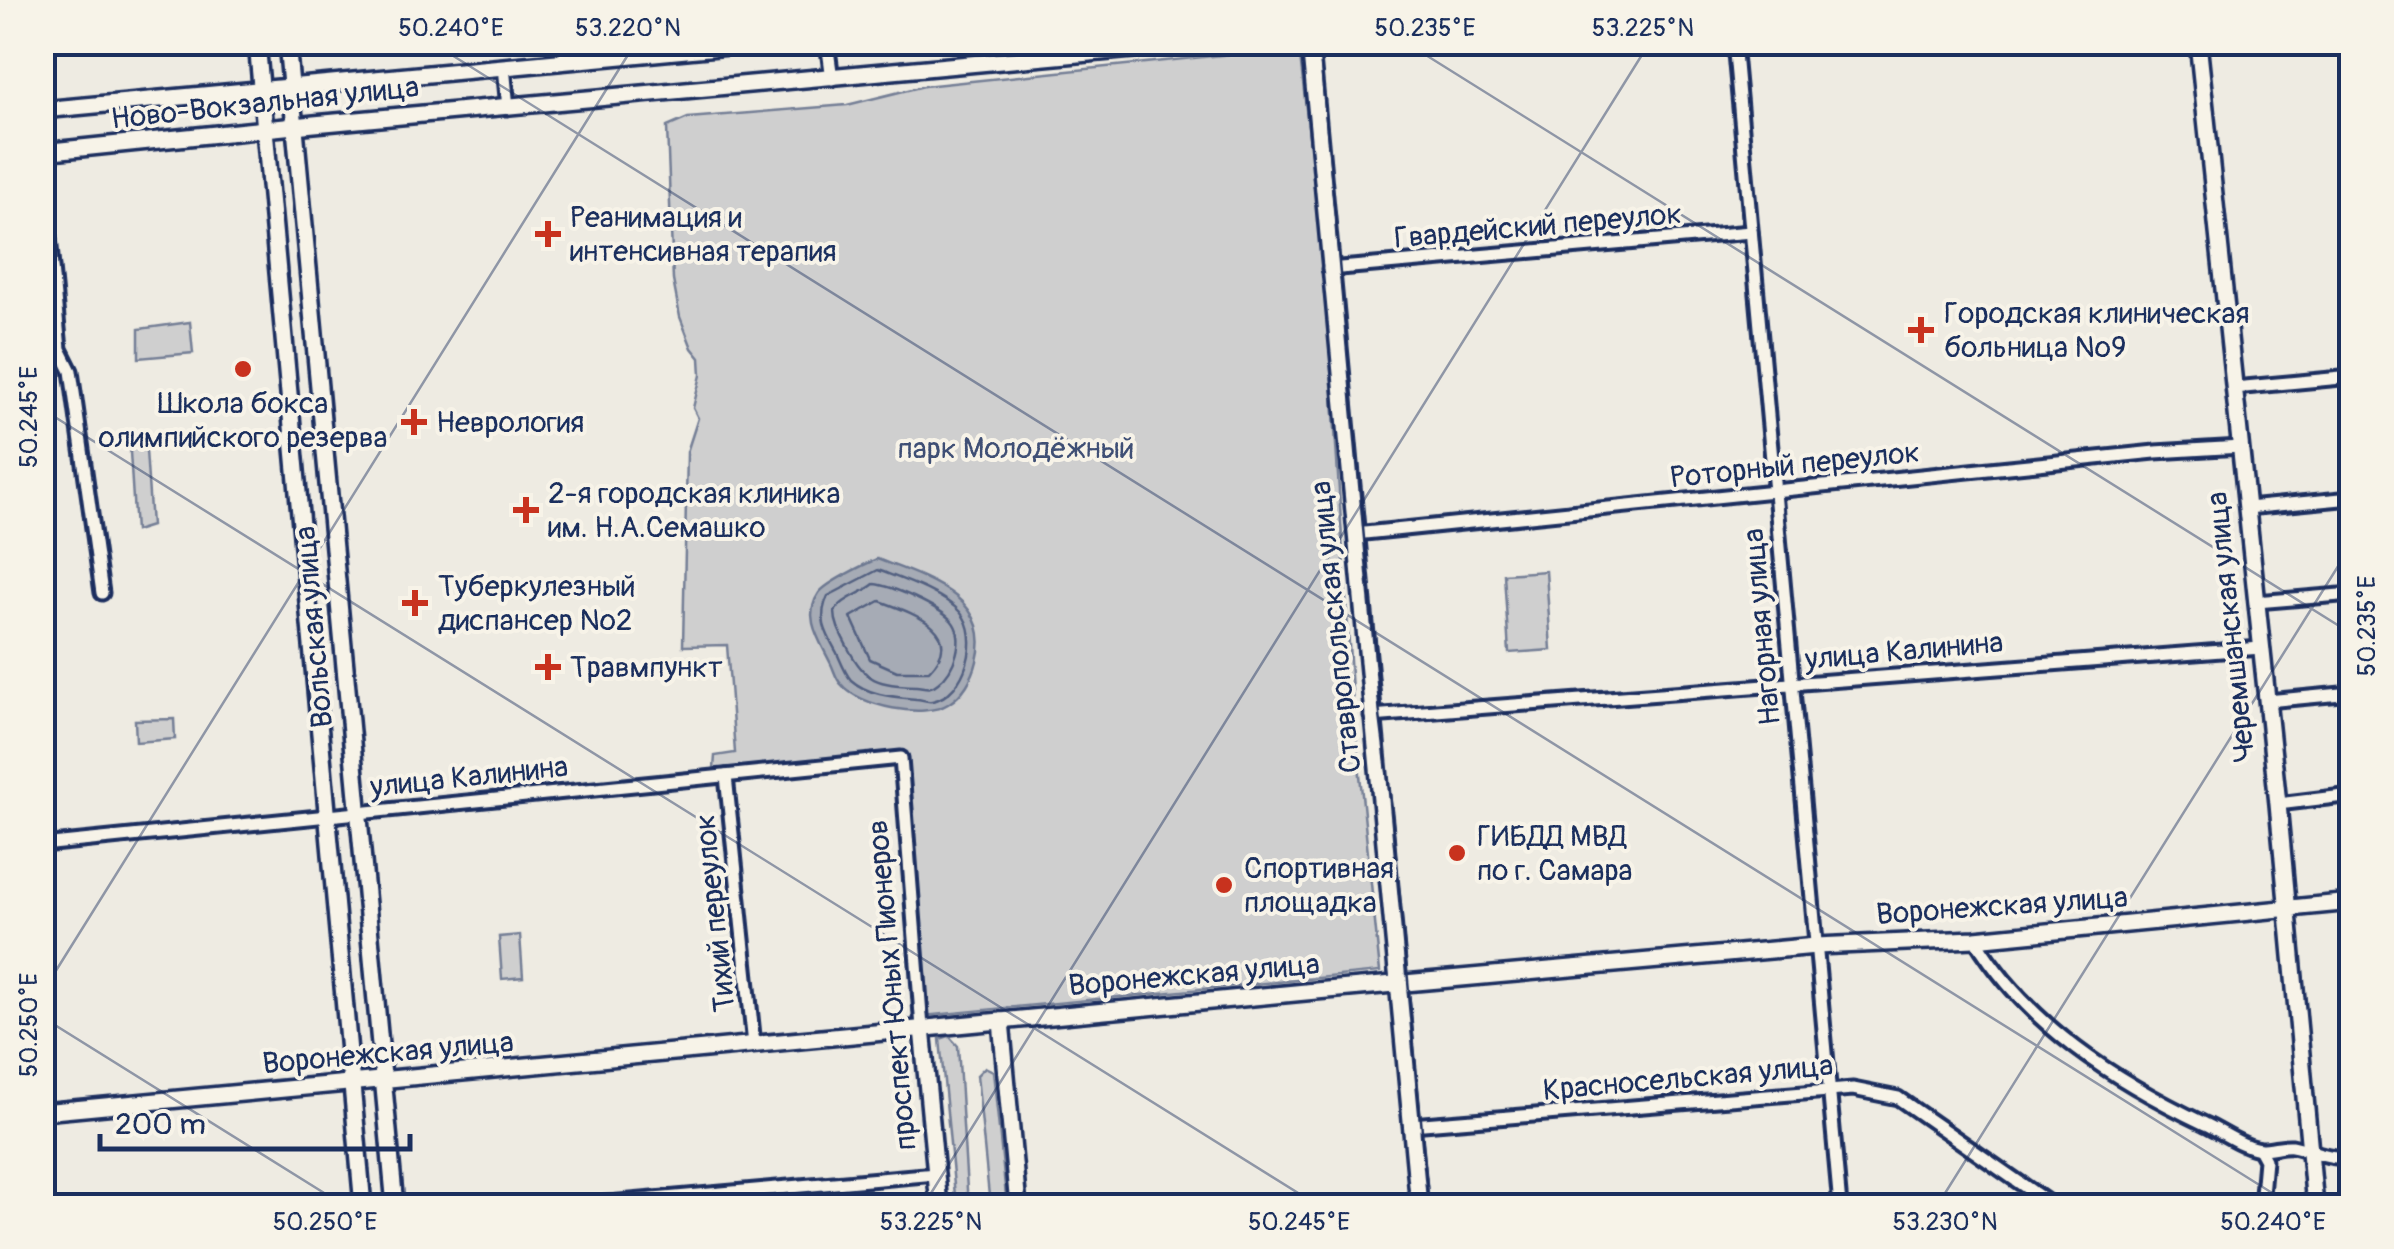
<svg xmlns="http://www.w3.org/2000/svg" width="2394" height="1249" font-family="Pangolin,sans-serif">
  <rect width="100%" height="100%" fill="#eeebe2"/>
  <filter id="ink" filterUnits="userSpaceOnUse"><feTurbulence type="fractalNoise" baseFrequency=".01" numOctaves="2"/><feDisplacementMap in="SourceGraphic" scale="20" xChannelSelector="R" yChannelSelector="G"/><feConvolveMatrix kernelMatrix="1 2 1 2 8 2 1 2 1" color-interpolation-filters="sRGB"/></filter>
  <g filter="url(#ink)">
    <g fill="#cfcfcf" stroke="#757f96" stroke-width="2.5">
      <polygon points="1299,47 1325,276 1353,706 1380,972 923,1016 907,752 714,769 715,756 735,753 727,645 683,646 687,452 698,418 693,408 701,375 700,358 692,348 680,317 673,280 667,127 688,118 847,105 924,86"/>
      <polygon points="190,322 193,353 139,358 139,329"/>
      <polygon points="145,435 151,526 135,531 129,436"/>
      <polygon points="1546,571 1551,650 1509,653 1504,574"/>
      <polygon points="174,719 175,739 136,742 135,720"/>
      <polygon points="520,935 523,977 502,979 499,937"/>
      <polygon points="949,1036 958,1046 968,1206 956,1206 940,1039"/>
      <polygon points="985,1067 993,1071 1007,1206 990,1206 977,1075"/>
    </g>
    <path fill="#a6abb5" stroke="#6e7992" stroke-width="2.5" d="M877 559C924 577 994 597 977 661 973 678 963 695 948 704 925 719 859 707 841 684 836 679 834 670 831 664 820 641 802 617 819 593 826 583 865 564 877 559Z"/>
    <g fill="none" stroke-linecap="round" stroke-linejoin="round">
      <g stroke="#536181" stroke-width="2.5">
        <path d="M878 570C901 579 943 593 960 612 982 636 966 695 932 701 926 702 922 699 916 699 895 697 869 696 851 680 845 673 841 662 837 653 826 633 817 618 828 596Z"/>
        <path d="M874 584C893 586 937 606 951 620 967 638 954 671 938 683 930 690 926 687 916 686 878 684 866 683 848 648 842 636 835 625 835 612 841 599 862 594 874 584Z"/>
        <path d="M880 601C912 613 968 631 929 671H897L870 659 851 617Z"/>
      </g>
      <g stroke="#1b2f5e" stroke-width="19">
        <g id="street">
          <polyline points="564,42 566,60"/>
          <polyline points="827,42 832,79"/>
          <polyline points="1734,42 1840,1206"/>
          <polyline points="504,66 508,108"/>
          <polyline points="42,165 60,349 71,371 102,593"/>
          <polyline points="1329,269 1751,232"/>
          <polyline points="2234,388 2352,377"/>
          <polyline points="2247,508 2352,498"/>
          <polyline points="1355,534 2155,452 2241,447"/>
          <polyline points="2256,602 2352,594"/>
          <polyline points="2267,701 2352,693"/>
          <polyline points="1371,716 2261,648"/>
          <polyline points="726,776 754,1045"/>
          <polyline points="2278,804 2352,795"/>
          <polyline points="42,845 901,758 922,1028"/>
          <polyline points="2349,903 2352,932"/>
          <path d="M1975 939C2028 1026 2115 1081 2205 1124 2221 1131 2244 1148 2261 1149 2272 1149 2282 1145 2292 1146 2314 1150 2329 1160 2352 1157"/>
          <polyline points="1411,1125 1853,1089 1898,1098 2053,1206"/>
          <polyline points="2259,1149 2265,1160 2261,1206"/>
          <polyline points="574,1206 936,1174"/>
        </g>
      </g>
      <g stroke="#1b2f5e" stroke-width="22">
        <g id="secondary">
          <polyline points="257,42 363,1206"/>
          <polyline points="287,42 395,1206"/>
          <polyline points="1310,42 1419,1206"/>
          <polyline points="1763,42 1777,42"/>
          <polyline points="2198,42 2278,804 2315,1206"/>
          <polyline points="42,110 772,42"/>
          <polyline points="42,152 314,124 1210,42"/>
          <polyline points="1001,1021 1018,1206"/>
          <polyline points="922,1028 939,1206"/>
          <polyline points="42,1112 1316,991 1816,946 1975,939 2352,902"/>
        </g>
      </g>
      <use href="#street" stroke="#f7f3e8" stroke-width="11"/>
      <use href="#secondary" stroke="#f7f3e8" stroke-width="15"/>
      <polyline stroke="#1b2f5e" stroke-width="2.5" points="1319,42 1380,715 1393,819 1429,1206"/>
    </g>
  </g>
  <path fill="none" stroke="#1b2f5e" stroke-width="2.5" stroke-opacity="0.45" d="M431 42 2293 1206M1405 42 2352 634M42 409 1319 1206M42 993 636 42M42 1017 345 1206M923 1206 1650 42M1937 1206 2352 544"/>
  <g fill="#c8321e" stroke="#f7f3e8" stroke-width="4">
    <path d="M543 219h10v10h10v10h-10v10h-10v-10h-10v-10h10z"/>
    <path d="M1916 315h10v10h10v10h-10v10h-10v-10h-10v-10h10z"/>
    <circle cx="243" cy="369" r="10"/>
    <path d="M409 407h10v10h10v10h-10v10h-10v-10h-10v-10h10z"/>
    <path d="M521 495h10v10h10v10h-10v10h-10v-10h-10v-10h10z"/>
    <path d="M410 588h10v10h10v10h-10v10h-10v-10h-10v-10h10z"/>
    <path d="M543 652h10v10h10v10h-10v10h-10v-10h-10v-10h10z"/>
    <circle cx="1457" cy="853" r="10"/>
    <circle cx="1224" cy="885" r="10"/>
  </g>
  <g text-anchor="middle" dominant-baseline="central" stroke-width="8" stroke-linejoin="round" paint-order="stroke">
    <g font-size="30" fill="#1b2f5e" stroke="#f7f3e8">
      <text transform="translate(265 103) rotate(-6)">Ново-Вокзальная улица</text>
      <text transform="translate(1538 226) rotate(-5)">Гвардейский переулок</text>
      <text transform="translate(1795 465) rotate(-6)">Роторный переулок</text>
      <text transform="translate(314 627) rotate(-95)">Вольская улица</text>
      <text transform="translate(1336 627) rotate(-96)">Ставропольская улица</text>
      <text transform="translate(1762 627) rotate(-95)">Нагорная улица</text>
      <text transform="translate(2231 627) rotate(-96)">Черемшанская улица</text>
      <text transform="translate(1904 651) rotate(-5)">улица Калинина</text>
      <text transform="translate(469 777) rotate(-6)">улица Калинина</text>
      <text transform="translate(2002 906) rotate(-4)">Воронежская улица</text>
      <text transform="translate(715 913) rotate(-96)">Тихий переулок</text>
      <text transform="translate(1194 975) rotate(-5)">Воронежская улица</text>
      <text transform="translate(892 985) rotate(-95)">проспект Юных Пионеров</text>
      <text transform="translate(388 1053) rotate(-5)">Воронежская улица</text>
      <text transform="translate(1688 1078) rotate(-5)">Красносельская улица</text>
    </g>
    <g font-size="30" fill="#1b2f5e" stroke="#f7f3e8" text-anchor="start">
      <text x="570" y="217">Реанимация и<tspan x="570" dy="34">интенсивная терапия</tspan></text>
      <text x="1944" y="313">Городская клиническая<tspan x="1944" dy="34">больница №9</tspan></text>
      <text x="243" y="403" text-anchor="middle">Школа бокса<tspan x="243" dy="34">олимпийского резерва</tspan></text>
      <text x="436" y="422">Неврология</text>
      <text x="548" y="493">2-я городская клиника<tspan x="548" dy="34">им. Н.А.Семашко</tspan></text>
      <text x="438" y="586">Туберкулезный<tspan x="438" dy="34">диспансер №2</tspan></text>
      <text x="570" y="667">Травмпункт</text>
      <text x="1477" y="836">ГИБДД МВД<tspan x="1477" dy="34">по г. Самара</tspan></text>
      <text x="1244" y="868">Спортивная<tspan x="1244" dy="34">площадка</tspan></text>
    </g>
    <g font-size="30" fill="#3f4f75" stroke="#f7f3e8">
      <text x="1016" y="448">парк Молодёжный</text>
    </g>
  </g>
  <rect width="2394" height="1249" fill="none" stroke="#f7f3e8" stroke-width="110"/>
  <path d="M100 1134v15h310v-15" fill="none" stroke="#1b2f5e" stroke-width="5"/>
  <text x="115" y="1134" font-size="30" fill="#1b2f5e" stroke="#f7f3e8" stroke-width="8" paint-order="stroke">200 m</text>
  <rect x="55" y="55" width="2284" height="1139" fill="none" stroke="#1b2f5e" stroke-width="4"/>
  <g font-size="25" text-anchor="middle" fill="#1b2f5e">
    <text x="451" y="36">50.240°E</text>
    <text x="628" y="36">53.220°N</text>
    <text x="1425" y="36">50.235°E</text>
    <text x="1643" y="36">53.225°N</text>
    <text transform="translate(28 417) rotate(-90)" y="9">50.245°E</text>
    <text transform="translate(2366 626) rotate(-90)" y="9">50.235°E</text>
    <text transform="translate(28 1025) rotate(-90)" y="9">50.250°E</text>
    <text x="325" y="1230">50.250°E</text>
    <text x="931" y="1230">53.225°N</text>
    <text x="1299" y="1230">50.245°E</text>
    <text x="1945" y="1230">53.230°N</text>
    <text x="2273" y="1230">50.240°E</text>
  </g>
</svg>
